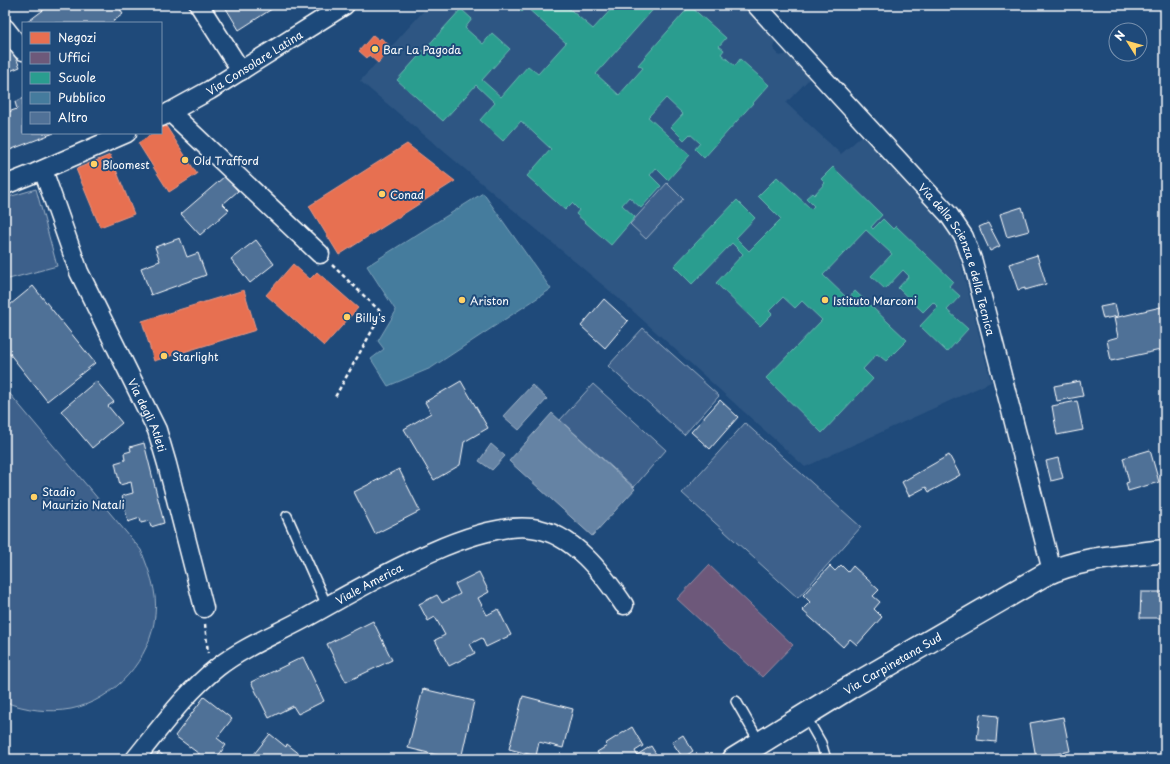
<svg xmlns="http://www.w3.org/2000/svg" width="1170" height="764" font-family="'Playpen Sans',sans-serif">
  <rect width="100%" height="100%" fill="#1f4a7a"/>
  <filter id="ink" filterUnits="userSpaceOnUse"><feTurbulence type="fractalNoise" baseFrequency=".025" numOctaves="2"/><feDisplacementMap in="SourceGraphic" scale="8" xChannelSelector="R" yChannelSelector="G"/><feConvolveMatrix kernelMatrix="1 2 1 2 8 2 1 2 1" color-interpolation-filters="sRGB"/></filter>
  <g filter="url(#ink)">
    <polygon fill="#2e5683" points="429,5 745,5 776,38 773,48 779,56 789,54 810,78 786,103 841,154 863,135 954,236 991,382 805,467 624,303 360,81"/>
    <g fill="#3c618b" stroke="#9eb0c5">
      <polygon points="667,183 683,199 646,239 630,224"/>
      <polygon points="36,189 57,266 5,280 5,198"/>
      <polygon points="643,328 719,396 684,435 608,366"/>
      <polygon points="593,384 666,450 634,487 560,420"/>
      <path d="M5 388 141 550C149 571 158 592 155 615 151 659 115 700 71 709 49 713 26 710 5 702Z"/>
      <polygon points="745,423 861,527 798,598 682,493"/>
    </g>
    <g fill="#6583a4" stroke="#a3b5c8">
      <polygon points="532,385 547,399 519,430 503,416"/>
      <polygon points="552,413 635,489 592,536 509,461"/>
      <polygon points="491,444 505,456 492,470 479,461"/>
    </g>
    <g fill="#e76f51" stroke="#ee9a85">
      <polygon points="373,35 379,40 381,38 391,47 378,63 369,55 367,58 359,51"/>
      <polygon points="166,126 197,174 169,192 138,143 154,133 161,133 161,128"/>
      <polygon points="407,144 455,181 339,255 309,206"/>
      <polygon points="110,155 134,214 100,227 76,169"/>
      <polygon points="293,264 310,279 317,272 358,308 324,346 266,295"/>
      <polygon points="244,290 256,330 154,361 142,321"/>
    </g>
    <polygon fill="#6d597a" stroke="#998ba2" points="709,565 793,645 762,677 677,599"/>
    <g fill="#2a9d8f" stroke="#6abab1">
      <polygon points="514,5 565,5 593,29 615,5 657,5 596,74 619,95 643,68 638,65 690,6 726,38 719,46 724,50 721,54 735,66 740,59 769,85 704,158 695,149 700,143 690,134 684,140 671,127 683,114 666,98 648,117 690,155 668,180 656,168 650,175 661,186 641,208 629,197 622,205 635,217 611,245 576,214 579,210 572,203 565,210 527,176 551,149 521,121 503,141 480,120 495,103 476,85 443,121 397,80 461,9 472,19 465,28 483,44 492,33 510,49 482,80 501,97 528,66 538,74 566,43 526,7 522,12"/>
      <polygon points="833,167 882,215 871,227 873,229 883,219 893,229 896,226 953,281 949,286 960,296 947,310 968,329 947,352 920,326 938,307 933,302 923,312 898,288 909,276 903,270 885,289 871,276 892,254 866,230 823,275 848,299 855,291 907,340 886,361 877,354 863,369 873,379 822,433 766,378 822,320 802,301 795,308 783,297 769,311 772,314 760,326 716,283 743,254 732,243 692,284 674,266 737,200 755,218 736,238 749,251 781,219 758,196 777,177 811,209 814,206 806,198 812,193 814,195 825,183 821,179"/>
    </g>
    <polygon fill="#457b9d" stroke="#7da3ba" points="483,193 551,289 431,368 388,386 371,359 384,349 378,341 396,311 367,266"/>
    <g fill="#507197" stroke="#fff">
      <polygon points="50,5 71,5 73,8 77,5 117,5 123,14 111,23 26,23"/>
      <polygon points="224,5 278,5 239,30"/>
      <polygon points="8,40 20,67 5,73 5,41"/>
      <polygon points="23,98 23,133 54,133 7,151 5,146 5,113 17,109 15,102"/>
      <polygon points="225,176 238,191 223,204 229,210 200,235 181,214"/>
      <polygon points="1022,207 1029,231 1007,237 1000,214"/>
      <polygon points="988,223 1000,246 990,251 979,227"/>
      <polygon points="180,238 187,257 198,253 206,275 151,295 141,268 160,261 155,247"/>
      <polygon points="256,240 274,264 250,283 231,259"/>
      <polygon points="1037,255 1046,284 1025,290 1025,288 1018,290 1009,264"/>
      <polygon points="33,286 95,363 47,401 5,348 5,309"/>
      <polygon points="604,299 628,321 605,348 581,326"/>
      <polygon points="1115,304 1118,316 1103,319 1100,307"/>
      <polygon points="1165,306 1165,349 1111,361 1107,340 1118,337 1114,318"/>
      <polygon points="96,381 114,402 108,406 122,423 92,448 61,411"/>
      <polygon points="461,381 488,428 464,442 460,465 434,480 404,429 431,413 425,402"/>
      <polygon points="1080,381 1083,396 1057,401 1054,386"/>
      <polygon points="720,400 738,417 710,449 691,432"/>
      <polygon points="1077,401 1083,430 1057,435 1052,406"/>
      <polygon points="144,443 164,523 151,527 149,521 141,523 140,518 128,522 122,496 133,493 131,482 120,485 115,463 125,460 124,453 131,451 130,447"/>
      <polygon points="1150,450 1159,482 1128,491 1126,483 1129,482 1123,458"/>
      <polygon points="949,455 960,475 929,492 926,487 909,496 902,482"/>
      <polygon points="1058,458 1063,478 1051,481 1046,461"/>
      <polygon points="399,469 420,511 375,534 354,492"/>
      <polygon points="841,565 848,572 853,566 879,590 873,596 880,602 874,609 882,617 857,645 850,639 843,647 802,610 810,602 803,595 830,566 835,571"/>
      <polygon points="479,572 489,592 478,598 487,615 498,609 511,635 486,647 482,638 470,644 475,653 449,666 435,640 445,635 435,617 428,621 419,604 437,595 442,603 460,594 455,584"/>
      <polygon points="1141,592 1165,592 1165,618 1140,618"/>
      <polygon points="373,621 392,660 346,682 327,644"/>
      <polygon points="303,657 324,701 298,714 293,706 269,718 251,682"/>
      <polygon points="423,689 474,701 461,759 453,759 408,748"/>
      <polygon points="523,696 573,709 563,748 539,742 536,756 509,749"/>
      <polygon points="204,697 232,719 217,738 226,745 216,759 206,759 175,736"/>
      <polygon points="980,714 998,716 996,742 977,740"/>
      <polygon points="1063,717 1070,751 1036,758 1030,723"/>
      <polygon points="632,727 643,746 635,751 637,755 651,746 659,759 601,759 597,752 607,746 605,744"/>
      <polygon points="270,734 286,747 287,744 306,759 250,759"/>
      <polygon points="683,735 693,751 683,758 672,742"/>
      <polygon points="159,752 167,759 154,759"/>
    </g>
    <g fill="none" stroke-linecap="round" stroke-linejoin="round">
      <g stroke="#fff" stroke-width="12">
        <g id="service">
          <polyline points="287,516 327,606"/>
          <polyline points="736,701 760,743"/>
          <polyline points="805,715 821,743 826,759"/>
        </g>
      </g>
      <g stroke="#fff" stroke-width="21">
        <g id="minor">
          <polyline points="199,5 241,71"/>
          <path id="s1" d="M756 5 949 215 964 237 973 262 1052 571"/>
          <polyline points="5,28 23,51"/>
          <polyline points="170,112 320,254"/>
          <path id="s2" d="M161 117 210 90 345 5"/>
          <path id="s3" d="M43 170 79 272 157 430 167 464 204 608"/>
          <polyline points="5,185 35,173 127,133"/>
          <path id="s4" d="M135 759C161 727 185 693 218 667 242 648 274 635 302 620 357 590 470 520 532 528 573 533 603 574 624 605"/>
        </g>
      </g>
      <g stroke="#fff" stroke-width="25">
        <g id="secondary">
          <path id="s5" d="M734 759 849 688 1044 575C1081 557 1124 556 1165 551"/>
        </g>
      </g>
      <g stroke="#fff" stroke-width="2.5" stroke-dasharray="4 3" stroke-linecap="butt">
        <polyline points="332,265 382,313 335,397"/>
        <polyline points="205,624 208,653"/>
      </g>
      <use href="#service" stroke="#1f4a7a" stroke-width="9"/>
      <use href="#minor" stroke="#1f4a7a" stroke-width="18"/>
      <use href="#secondary" stroke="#1f4a7a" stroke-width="22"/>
    </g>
  </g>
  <g fill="#ffd166" stroke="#1f4a7a" stroke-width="1.5">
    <circle cx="375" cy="49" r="4"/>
    <circle cx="185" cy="160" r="4"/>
    <circle cx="94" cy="164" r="4"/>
    <circle cx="382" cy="194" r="4"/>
    <circle cx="462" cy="300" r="4"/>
    <circle cx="825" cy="300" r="4"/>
    <circle cx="347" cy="317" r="4"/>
    <circle cx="164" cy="356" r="4"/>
    <circle cx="34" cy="497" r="4"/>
  </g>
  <g text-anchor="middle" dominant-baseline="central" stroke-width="4" stroke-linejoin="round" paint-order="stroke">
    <g font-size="11" fill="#fff" stroke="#1f4a7a" text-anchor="start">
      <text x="383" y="49">Bar La Pagoda</text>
      <text x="193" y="160">Old Trafford</text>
      <text x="102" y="164">Bloomest</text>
      <text x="390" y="194">Conad</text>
      <text x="470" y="300">Ariston</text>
      <text x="833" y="300">Istituto Marconi</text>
      <text x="355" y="317">Billy's</text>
      <text x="172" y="356">Starlight</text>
      <text x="42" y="491">Stadio<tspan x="42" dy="13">Maurizio Natali</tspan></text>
    </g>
    <g font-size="11" fill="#fff" stroke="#1f4a7a">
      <text stroke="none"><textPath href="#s2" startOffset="108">Via Consolare Latina</textPath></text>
      <text stroke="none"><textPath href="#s1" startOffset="329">Via della Scienza e della Tecnica</textPath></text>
      <text stroke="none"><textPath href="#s3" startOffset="267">Via degli Atleti</textPath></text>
      <text stroke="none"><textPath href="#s4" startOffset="297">Viale America</textPath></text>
      <text stroke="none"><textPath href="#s5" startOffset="185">Via Carpinetana Sud</textPath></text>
    </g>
  </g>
  <rect width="1170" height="764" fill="none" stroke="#1f4a7a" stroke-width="20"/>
  <rect x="10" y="10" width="1150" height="744" fill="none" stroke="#fff" stroke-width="1.5" filter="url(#ink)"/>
  <rect x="22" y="22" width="140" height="112" fill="#1f4a7a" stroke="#7992af"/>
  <rect x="30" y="32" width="20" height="12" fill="#e76f51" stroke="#7992af"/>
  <text x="58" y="42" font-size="12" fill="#ffffff">Negozi</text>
  <rect x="30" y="52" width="20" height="12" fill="#6d597a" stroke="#7992af"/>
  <text x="58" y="62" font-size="12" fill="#ffffff">Uffici</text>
  <rect x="30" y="72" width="20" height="12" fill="#2a9d8f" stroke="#7992af"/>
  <text x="58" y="82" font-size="12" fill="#ffffff">Scuole</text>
  <rect x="30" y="92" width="20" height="12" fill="#457b9d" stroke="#7992af"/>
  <text x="58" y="102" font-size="12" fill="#ffffff">Pubblico</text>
  <rect x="30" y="112" width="20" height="12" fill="#507197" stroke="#7992af"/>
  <text x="58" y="122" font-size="12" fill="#ffffff">Altro</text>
  <g transform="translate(1128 42) rotate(307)"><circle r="19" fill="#1f4a7a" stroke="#7992af"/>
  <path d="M0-3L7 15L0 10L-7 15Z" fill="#ffd166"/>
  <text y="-6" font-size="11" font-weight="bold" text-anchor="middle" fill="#ffffff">N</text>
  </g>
</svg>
